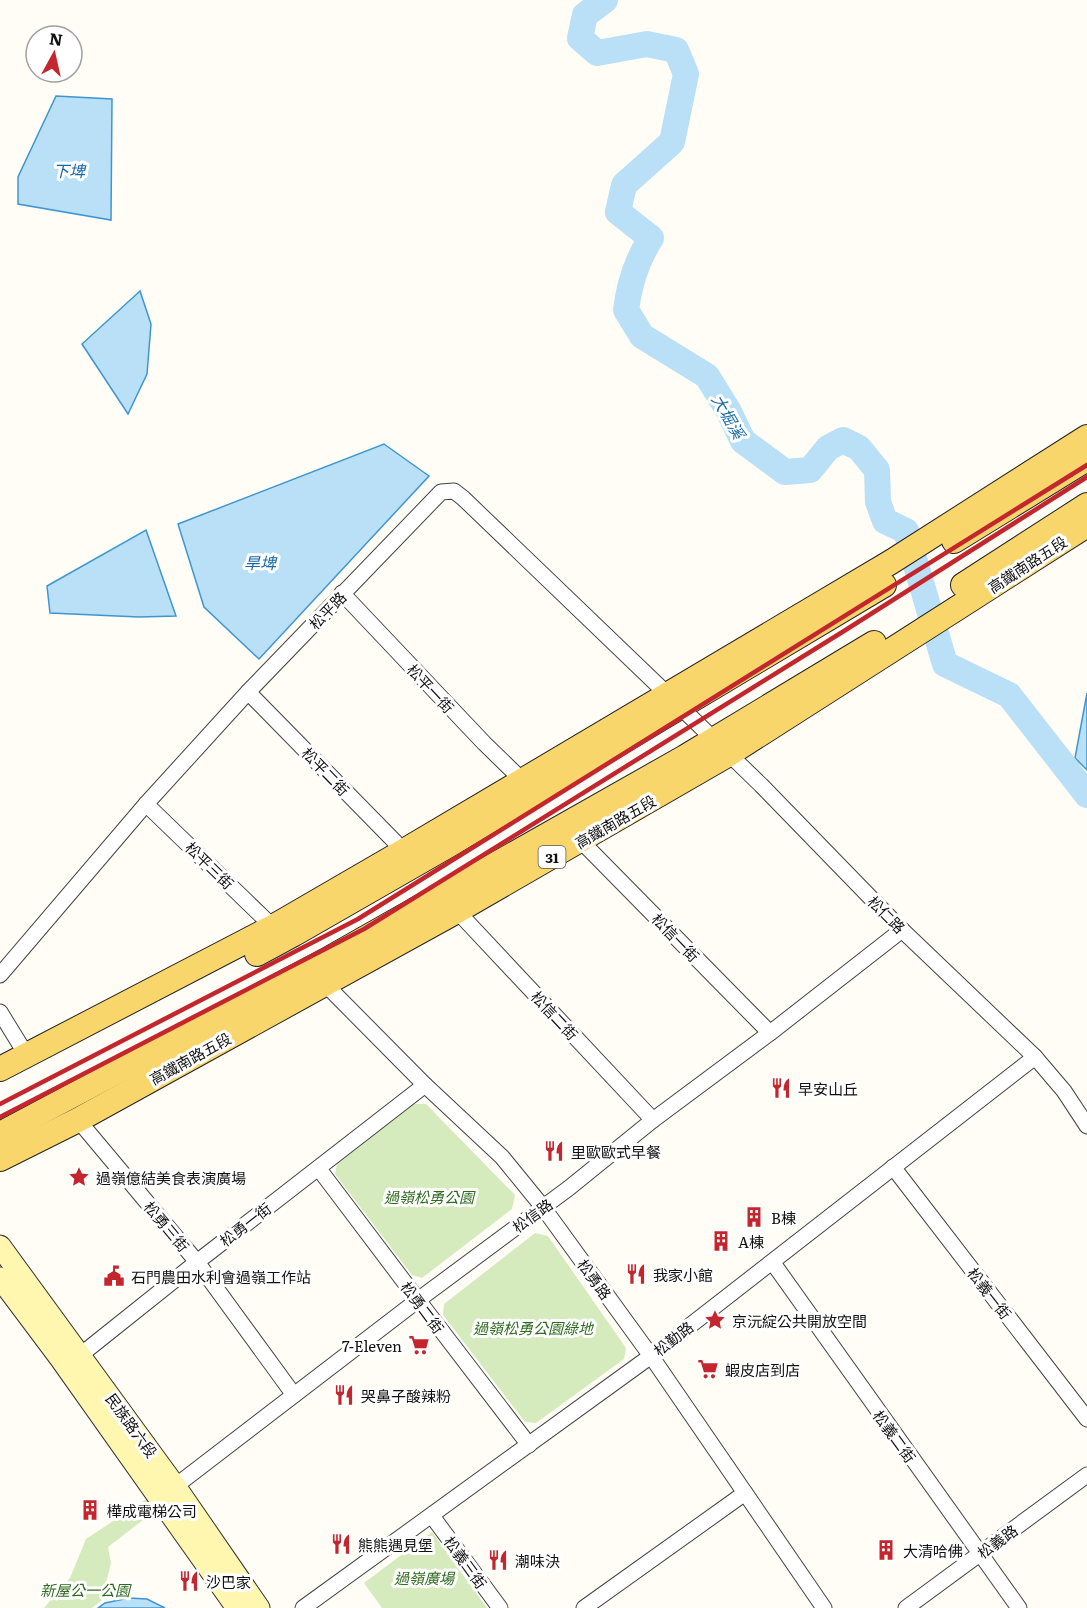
<svg xmlns="http://www.w3.org/2000/svg" width="1087" height="1608" font-family="Literata,'Noto Sans TC',serif">
  <rect width="100%" height="100%" fill="#fffdf5"/>
  <g fill="#d5ebbd">
    <polygon points="414,1104 426,1104 515,1195 512,1209 422,1278 412,1275 335,1174 337,1164"/>
    <polygon points="535,1233 548,1236 626,1348 624,1359 536,1423 525,1422 443,1315 444,1304"/>
    <polygon points="148,1498 156,1510 108,1547 111,1563 102,1600 92,1608 44,1608 70,1578 86,1539"/>
    <polygon points="432,1532 487,1608 382,1608 364,1583"/>
  </g>
  <g fill="#b9e0f7" stroke="#3f96cf" stroke-width="1.5">
    <polygon points="56,96 112,99 111,220 18,204 18,177"/>
    <polygon points="140,291 151,324 147,374 128,414 82,344"/>
    <polygon points="384,444 429,476 259,659 204,607 178,524"/>
    <polygon points="146,530 176,616 139,617 50,613 47,586"/>
    <polygon points="1087,693 1087,770 1075,758"/>
    <polygon points="129,1598 147,1599 165,1608 98,1608 105,1603"/>
  </g>
  <g fill="none" stroke-linecap="round" stroke-linejoin="round">
    <path stroke="#b9e0f7" stroke-width="26" d="M605 0 585 15 580 38 597 53 647 44 676 50 686 74 672 142 624 185 618 212 651 238C637 260 629 284 626 310L642 336 707 376 728 410 743 441 785 472 810 470 828 448 843 440 859 448 877 470 878 502 885 521 906 531 945 664 1009 695 1087 795"/>
    <g stroke="#444" stroke-width="17">
      <g id="minor">
        <polyline points="342,593 484,743 522,780"/>
        <polyline points="248,692 404,851"/>
        <polyline points="146,804 273,927"/>
        <polyline points="581,841 770,1033"/>
        <polyline points="457,911 653,1120"/>
        <polyline points="0,975 146,804 248,692 441,492 454,491 463,498 667,694 761,785 902,930 1035,1057 1064,1091 1087,1126"/>
        <polyline points="325,984 425,1085 502,1157 542,1206 651,1356 824,1608"/>
        <polyline points="0,1012 27,1056"/>
        <polyline points="78,1120 197,1262 294,1395"/>
        <polyline points="893,1167 1087,1419"/>
        <polyline points="319,1169 418,1300 529,1445"/>
        <polyline points="773,1263 1019,1608"/>
        <polyline points="73,1361 197,1262 425,1085"/>
        <polyline points="169,1491 418,1300 569,1188 653,1120 770,1033 902,930"/>
        <polyline points="432,1516 500,1608"/>
        <polyline points="303,1608 651,1356 1035,1057"/>
        <polyline points="584,1608 745,1493"/>
        <polyline points="906,1608 1087,1475"/>
      </g>
    </g>
    <g stroke="#333" stroke-width="23">
      <g id="secondary">
        <polyline points="0,1246 175,1486 259,1608"/>
        <polyline points="0,1278 60,1358 237,1608"/>
      </g>
    </g>
    <g stroke="#222" stroke-width="26">
      <g id="primary">
        <polyline points="954,541 1087,459"/>
        <polyline points="963,585 1087,505"/>
        <polyline points="257,954 294,934 449,845 884,585"/>
        <polyline points="0,1069 273,927 404,851 891,562 1087,437"/>
        <polyline points="0,1134 325,961 685,757 874,643"/>
        <polyline points="0,1159 78,1120 457,911 729,754 1087,525"/>
      </g>
    </g>
    <use href="#minor" stroke="#fff" stroke-width="15"/>
    <use href="#secondary" stroke="#fff6b0" stroke-width="21"/>
    <use href="#primary" stroke="#f9d66b" stroke-width="24"/>
    <g stroke="#c4262e" stroke-width="4.5">
      <polyline points="0,1104 358,919 1087,465"/>
      <polyline points="0,1117 364,929 844,631 1087,477"/>
    </g>
  </g>
  <defs>
    <g id="restaurant-bare" transform="scale(1.62)"><path d="M-5-6h1v4h1v-4h1v4h1v-4h1v5L-1.5 .5V6h-2V.5L-5-1ZM5-6V6H3V1.5H1.5Q1.5-4 5-6Z" fill="#c4262e" stroke="#fff" stroke-width="2.5" paint-order="stroke"/></g>
    <g id="sight-bare" transform="scale(1.62)"><path d="M0-6L1.8-2.2L6-1.7L2.9 1.2L3.7 5.4L0 3.3L-3.7 5.4L-2.9 1.2L-6-1.7L-1.8-2.2Z" fill="#c4262e" stroke="#fff" stroke-width="2.5" paint-order="stroke"/></g>
    <g id="building-bare" transform="scale(1.62)"><path d="M-4-6H4V6H1V3H-1V6H-4ZM-2.5-4.3h1.7v1.8h-1.7ZM.8-4.3h1.7v1.8H.8ZM-2.5-1h1.7V.8h-1.7ZM.8-1h1.7V.8H.8Z" fill="#c4262e" stroke="#fff" stroke-width="2.5" paint-order="stroke"/></g>
    <g id="civic-bare" transform="scale(1.62)"><path d="M-.6-6.5H3V-4.5H.6V-3L4-1V1h2V6H-6V1h2V-1L-.6-3ZM-1.2 2.5V6h2.4V2.5Z" fill="#c4262e" stroke="#fff" stroke-width="2.5" paint-order="stroke"/></g>
    <g id="supermarket-bare" transform="scale(1.62)"><path d="M-6-5.5h2.5l.6 2H6L4.5 2H-2.5L-4.4-4H-6ZM-1.5 3.2a1.3 1.3 0 1 0 .1 0ZM3 3.2a1.3 1.3 0 1 0 .1 0Z" fill="#c4262e" stroke="#fff" stroke-width="2.5" paint-order="stroke"/></g>
  </defs>
  <g fill-rule="evenodd">
    <use href="#restaurant-bare" x="781" y="1088"/>
    <use href="#restaurant-bare" x="554" y="1151"/>
    <use href="#sight-bare" x="79" y="1177"/>
    <use href="#building-bare" x="754" y="1217"/>
    <use href="#building-bare" x="721" y="1241"/>
    <use href="#restaurant-bare" x="636" y="1274"/>
    <use href="#civic-bare" x="114" y="1276"/>
    <use href="#sight-bare" x="715" y="1320"/>
    <use href="#supermarket-bare" x="419" y="1345"/>
    <use href="#supermarket-bare" x="708" y="1369"/>
    <use href="#restaurant-bare" x="344" y="1395"/>
    <use href="#building-bare" x="90" y="1510"/>
    <use href="#restaurant-bare" x="341" y="1544"/>
    <use href="#building-bare" x="886" y="1550"/>
    <use href="#restaurant-bare" x="498" y="1560"/>
    <use href="#restaurant-bare" x="189" y="1581"/>
  </g>
  <g text-anchor="middle" dominant-baseline="central" stroke-width="6" stroke-linejoin="round" paint-order="stroke">
    <rect fill="#fff" stroke="#585858" stroke-width="1.5" x="538.5" y="846" width="27" height="22" rx="4.5"/>
    <g font-size="14" font-weight="bold" fill="#111">
      <text x="552" y="857">31</text>
    </g>
    <g font-size="15" fill="#111" stroke="#fff">
      <text transform="translate(1027 564) rotate(-33)">高鐵南路五段</text>
      <text transform="translate(327 610) rotate(-46)">松平路</text>
      <text transform="translate(431 688) rotate(47)">松平一街</text>
      <text transform="translate(326 771) rotate(46)">松平二街</text>
      <text transform="translate(615 821) rotate(-30)">高鐵南路五段</text>
      <text transform="translate(210 865) rotate(44)">松平三街</text>
      <text transform="translate(887 914) rotate(45)">松仁路</text>
      <text transform="translate(676 937) rotate(46)">松信一街</text>
      <text transform="translate(555 1015) rotate(47)">松信二街</text>
      <text transform="translate(190 1058) rotate(-29)">高鐵南路五段</text>
      <text transform="translate(532 1215) rotate(-36)">松信路</text>
      <text transform="translate(245 1224) rotate(-38)">松勇一街</text>
      <text transform="translate(167 1226) rotate(50)">松勇三街</text>
      <text transform="translate(595 1279) rotate(54)">松勇路</text>
      <text transform="translate(990 1293) rotate(52)">松義一街</text>
      <text transform="translate(423 1307) rotate(53)">松勇二街</text>
      <text transform="translate(673 1338) rotate(-38)">松勤路</text>
      <text transform="translate(132 1425) rotate(54)">民族路六段</text>
      <text transform="translate(895 1436) rotate(54)">松義二街</text>
      <text transform="translate(997 1541) rotate(-36)">松義路</text>
      <text transform="translate(466 1562) rotate(54)">松義三街</text>
    </g>
    <g font-size="15" fill="#111" stroke="#fff" text-anchor="start">
      <text x="798" y="1088">早安山丘</text>
      <text x="571" y="1151">里歐歐式早餐</text>
      <text x="96" y="1177">過嶺億結美食表演廣場</text>
      <text x="771" y="1217">B棟</text>
      <text x="738" y="1241">A棟</text>
      <text x="653" y="1274">我家小館</text>
      <text x="131" y="1276">石門農田水利會過嶺工作站</text>
      <text x="732" y="1320">京沅綻公共開放空間</text>
      <text x="402" y="1345" text-anchor="end">7-Eleven</text>
      <text x="725" y="1369">蝦皮店到店</text>
      <text x="361" y="1395">哭鼻子酸辣粉</text>
      <text x="107" y="1510">樺成電梯公司</text>
      <text x="358" y="1544">熊熊遇見堡</text>
      <text x="903" y="1550">大清哈佛</text>
      <text x="515" y="1560">潮味決</text>
      <text x="206" y="1581">沙巴家</text>
    </g>
    <g font-size="15" font-style="italic" fill="#2f6b1f" stroke="#fff">
      <text x="429" y="1196">過嶺松勇公園</text>
      <text x="533" y="1327">過嶺松勇公園綠地</text>
      <text x="424" y="1577">過嶺廣場</text>
      <text x="85" y="1589">新屋公一公園</text>
    </g>
    <g font-size="16" font-style="italic" fill="#1768a6" stroke="#fff">
      <text x="69" y="170">下埤</text>
      <text transform="translate(729 416) rotate(60)">大堀溪</text>
      <text x="260" y="562">旱埤</text>
    </g>
  </g>
  <g transform="translate(54 54) rotate(8)"><circle r="28" fill="#ffffff" stroke="#a0a0a0" stroke-width="1.5"/>
  <path d="M0-4.5L10 22L0 15L-10 22Z" fill="#c4262e"/>
  <text y="-9" font-size="16" font-weight="bold" text-anchor="middle" fill="#111111">N</text>
  </g>
</svg>
